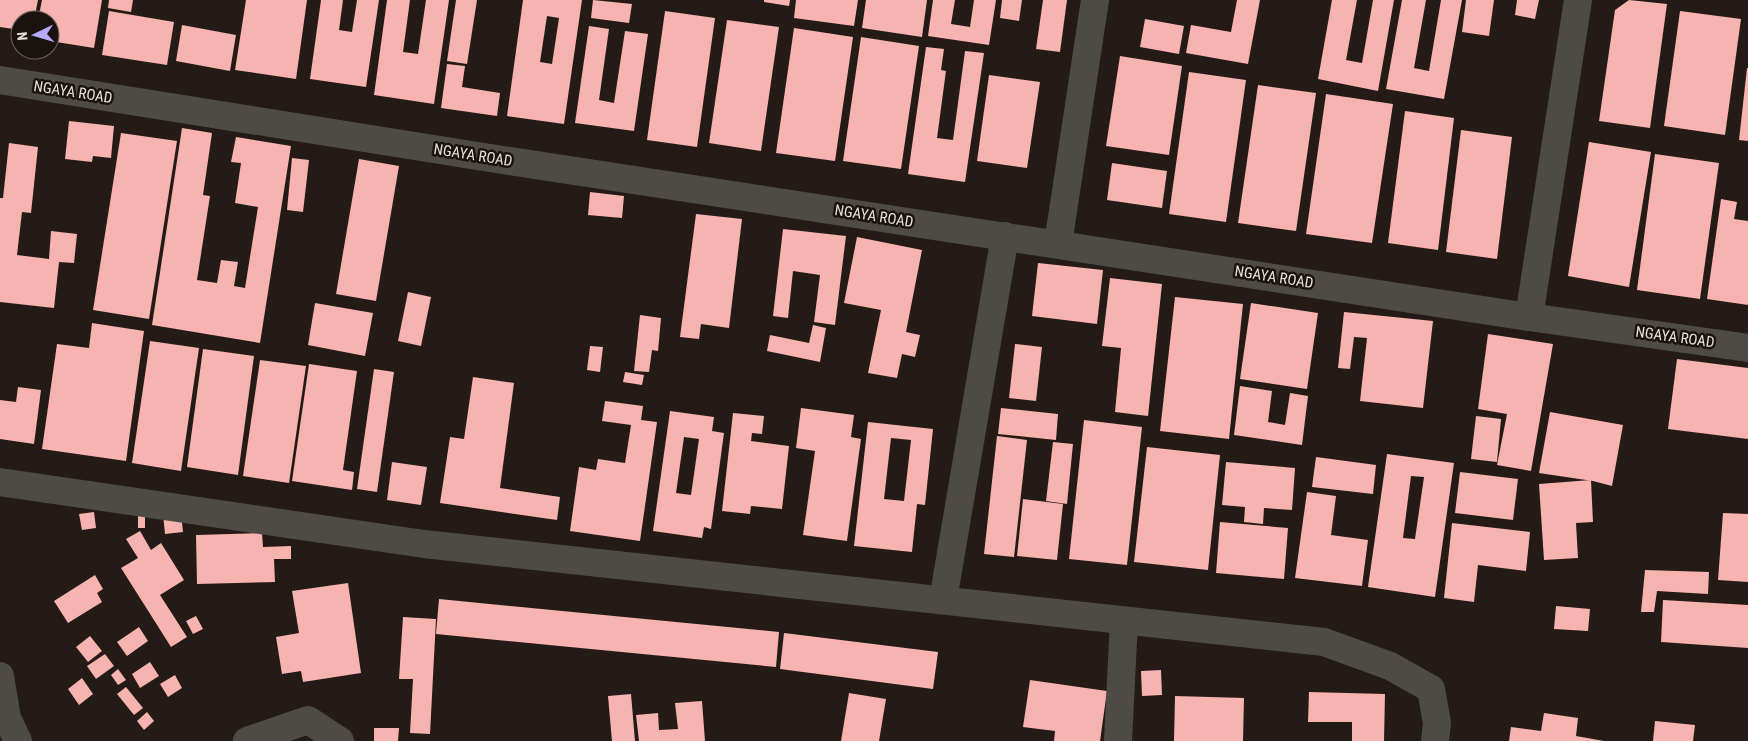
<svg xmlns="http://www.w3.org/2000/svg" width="1748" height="741" font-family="'Roboto Condensed',sans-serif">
  <rect width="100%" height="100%" fill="#241b17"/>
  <g fill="#f7b3af" fill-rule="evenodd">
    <polygon points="0,0 38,0 34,20 20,20 20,30 0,27"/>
    <polygon points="42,0 102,0 94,48 50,41 50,20 38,20"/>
    <polygon points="109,0 133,0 131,12 108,8"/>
    <polygon points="246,0 307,0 296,79 235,70"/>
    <polygon points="321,0 343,0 339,30 352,32 357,0 379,0 366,87 310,79"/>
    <polygon points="387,0 410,0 403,52 418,54 426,0 449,0 434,104 374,95"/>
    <polygon points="456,0 477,0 467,64 447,61"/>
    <path d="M523 0H582L564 124 507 116ZM547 16 559 18 552 64 540 62Z"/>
    <polygon points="593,0 632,4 629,23 591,18"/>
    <polygon points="764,0 790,0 789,6 764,2"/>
    <polygon points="796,0 858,0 854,26 794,18"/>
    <polygon points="866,0 927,0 922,37 862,28"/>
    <polygon points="933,0 955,0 951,24 970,27 974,0 996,0 989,45 928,36"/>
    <polygon points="1002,0 1022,0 1019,21 1000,18"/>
    <polygon points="1043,0 1067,0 1060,52 1036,49"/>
    <polygon points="1237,0 1260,0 1248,64 1186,53 1191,25 1231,32"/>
    <polygon points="1332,0 1357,0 1346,60 1362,63 1373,0 1394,0 1378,91 1318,79"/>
    <polygon points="1402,0 1426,0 1414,68 1429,71 1441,0 1462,0 1444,99 1386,89"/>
    <polygon points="1466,0 1494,0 1489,36 1462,32"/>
    <polygon points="1517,0 1539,0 1535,19 1515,15"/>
    <polygon points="1629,0 1667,4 1650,128 1599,121 1615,10"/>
    <polygon points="109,11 174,22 167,65 102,55"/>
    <polygon points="665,11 715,18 697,147 647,140"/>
    <polygon points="1680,11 1741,19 1725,135 1664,126"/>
    <polygon points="1145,19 1184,26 1179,54 1140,47"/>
    <polygon points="727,20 779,27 761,151 709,143"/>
    <polygon points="182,25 236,35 230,71 176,61"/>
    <polygon points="589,26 609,29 599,100 614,103 625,31 648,34 634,131 575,123"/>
    <polygon points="794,28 853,37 835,161 776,153"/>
    <polygon points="861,37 919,46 901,169 843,161"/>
    <polygon points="926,47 944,49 941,70 946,71 937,138 953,140 965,51 984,53 965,182 908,174"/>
    <polygon points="1120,56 1182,66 1169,155 1106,146"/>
    <polygon points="447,64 465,66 462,87 500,93 497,116 441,108"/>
    <polygon points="1747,68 1748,68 1748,141 1739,140"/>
    <polygon points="1189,72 1246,80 1226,222 1169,214"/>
    <polygon points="989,75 1040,82 1027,168 977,161"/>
    <polygon points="1258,85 1316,93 1296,231 1238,223"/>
    <polygon points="1326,94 1393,104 1372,243 1306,234"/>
    <polygon points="1405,111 1454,118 1438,250 1388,243"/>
    <polygon points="69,121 114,126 111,158 93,156 92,162 65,159"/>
    <polygon points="182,128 212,133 203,195 210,196 197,280 217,283 221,260 238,262 234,286 245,288 258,207 235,203 241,163 231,162 236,137 291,146 260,343 152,325"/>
    <polygon points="1461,130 1512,137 1497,259 1446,252"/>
    <polygon points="121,133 177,141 149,319 93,310"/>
    <polygon points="1589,142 1651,152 1629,287 1568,276"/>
    <polygon points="9,143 38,147 31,213 22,212 17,255 49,259 51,231 77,234 74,263 59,262 54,308 0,302 0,198 3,198"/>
    <polygon points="1655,154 1719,163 1700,299 1637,290"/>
    <polygon points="292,158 309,160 303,212 287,210"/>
    <polygon points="359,159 399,166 376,301 336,294"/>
    <polygon points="1112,163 1167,171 1162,208 1107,200"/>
    <polygon points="590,192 624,196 622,218 588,215"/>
    <polygon points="1721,199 1737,202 1734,219 1748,221 1748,305 1707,299"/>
    <polygon points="696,214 742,219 729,328 701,324 699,339 680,337"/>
    <polygon points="783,229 846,236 835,325 814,322 820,275 793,271 788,318 773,316"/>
    <polygon points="857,237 922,250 906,332 920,335 915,357 902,354 897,378 868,373 881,310 844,303"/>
    <polygon points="1038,263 1103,270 1097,324 1032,316"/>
    <polygon points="1110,278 1162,284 1148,416 1115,412 1121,348 1102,346"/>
    <polygon points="408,292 431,297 421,346 398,341"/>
    <polygon points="1175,297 1243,304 1229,439 1160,431"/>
    <polygon points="315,303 373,313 365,356 308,345"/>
    <polygon points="1251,303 1318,313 1307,389 1240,379"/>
    <polygon points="1344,312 1433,321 1423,408 1360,401 1367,338 1354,337 1350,369 1338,368"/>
    <polygon points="640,315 661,318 658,351 652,350 649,372 634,371"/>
    <polygon points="92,323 144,331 126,461 42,449 57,344 89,348"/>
    <polygon points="813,325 826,328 820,362 767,351 770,335 809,343"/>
    <polygon points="1488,334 1553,344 1531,471 1497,465 1507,414 1478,409"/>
    <polygon points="150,341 199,348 181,471 132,463"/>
    <polygon points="1015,344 1042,347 1036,401 1009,398"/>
    <polygon points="590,346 603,347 600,372 587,370"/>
    <polygon points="203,349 254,356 238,475 187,467"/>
    <polygon points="1677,359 1748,368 1748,439 1668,429"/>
    <polygon points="260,360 306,366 289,483 243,476"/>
    <polygon points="309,364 357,371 343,470 354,472 352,490 292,481"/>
    <polygon points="374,369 394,372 377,492 357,489"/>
    <polygon points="625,372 644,375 642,385 623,382"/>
    <polygon points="473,377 514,383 500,488 560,497 557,520 440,503 450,437 464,439"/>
    <polygon points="1240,386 1272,391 1268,422 1285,425 1290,393 1308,396 1302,445 1234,435"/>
    <polygon points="18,387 41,390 34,444 0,439 0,400 16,402"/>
    <polygon points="605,401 643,406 641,420 657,422 640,541 570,531 579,467 596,470 598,459 625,463 631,425 602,421"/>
    <polygon points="801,408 854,415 851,437 861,439 847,541 803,535 815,451 796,448"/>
    <polygon points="1001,408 1058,414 1056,440 998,434"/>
    <path d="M670 411 714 417 712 431 724 433 711 529 704 527 702 538 653 531ZM684 437 699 439 691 495 676 493Z"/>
    <polygon points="1550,412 1623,425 1612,486 1593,481 1539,473"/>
    <polygon points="733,413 764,416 762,434 752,433 751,441 789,446 782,509 751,506 750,514 722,511"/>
    <polygon points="1476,416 1501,419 1497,462 1471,459"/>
    <polygon points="1084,420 1142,427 1127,565 1069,559"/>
    <path d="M868 422 933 429 925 505 917 504 912 552 854 546ZM891 438 911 440 904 501 884 499Z"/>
    <polygon points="997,436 1027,440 1014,557 984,554"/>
    <polygon points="1053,442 1073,444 1067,504 1046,501"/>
    <polygon points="1147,447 1220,455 1208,570 1134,562"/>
    <path d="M1387 454 1454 463 1435 597 1368 587ZM1411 476 1424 477 1415 539 1403 538Z"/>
    <polygon points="1316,457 1376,465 1373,494 1312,487"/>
    <polygon points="392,462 427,467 421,505 387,500"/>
    <polygon points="1226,462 1295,468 1292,510 1264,508 1263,524 1244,522 1245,507 1222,505"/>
    <polygon points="1460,472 1518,479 1513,520 1455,513"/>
    <polygon points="1591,480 1593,522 1576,523 1578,558 1544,560 1539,484"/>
    <polygon points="1307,492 1336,496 1331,535 1368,540 1362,586 1295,578"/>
    <polygon points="1023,499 1063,504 1057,560 1017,556"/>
    <polygon points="94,512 96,528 82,530 79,514"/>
    <polygon points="181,513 183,532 165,534 163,514"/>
    <polygon points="1723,513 1748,514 1748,582 1718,580"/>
    <rect x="138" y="516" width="7" height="12"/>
    <polygon points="1220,522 1288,528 1284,579 1216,573"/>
    <polygon points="1452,523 1530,532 1526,571 1478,565 1474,602 1444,598"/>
    <polygon points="140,531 151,550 161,543 184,580 160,595 187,637 171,647 121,568 138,558 126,539"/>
    <polygon points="262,533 263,547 291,546 291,559 274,559 275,582 197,584 196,535"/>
    <polygon points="1645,570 1709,572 1708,594 1657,591 1654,612 1641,612"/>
    <polygon points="95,575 103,589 97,593 102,602 68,623 54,601"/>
    <polygon points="348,583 361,673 303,682 301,671 282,674 276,637 299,633 292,591"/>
    <polygon points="439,599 779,632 776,667 436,634"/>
    <polygon points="1663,600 1748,605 1748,648 1661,642"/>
    <polygon points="1556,606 1590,609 1588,631 1554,629"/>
    <polygon points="196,616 203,629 193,634 186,621"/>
    <polygon points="403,617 436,619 430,734 410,733 413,679 399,679"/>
    <polygon points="139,627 148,641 127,656 117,642"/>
    <polygon points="784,633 938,652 933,689 780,669"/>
    <polygon points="90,636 102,651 88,662 76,647"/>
    <polygon points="105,654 114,666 96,679 87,666"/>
    <polygon points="150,662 159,676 140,688 132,674"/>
    <polygon points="118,669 126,680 118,685 111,675"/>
    <polygon points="1161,670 1162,695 1142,696 1141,671"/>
    <polygon points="175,675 182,688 168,697 160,684"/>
    <polygon points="82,678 93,694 79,705 68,689"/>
    <polygon points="1030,680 1107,691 1100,741 1054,741 1055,731 1023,727"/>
    <polygon points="126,687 143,708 134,715 117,694"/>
    <polygon points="1309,692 1385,694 1384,741 1352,741 1352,722 1308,722"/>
    <polygon points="849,693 886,699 879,741 841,741"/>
    <polygon points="631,694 635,741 612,741 608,696"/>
    <polygon points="1175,696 1244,698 1243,741 1174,741"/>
    <polygon points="702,701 705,741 639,741 636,715 658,713 659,730 678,729 675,703"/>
    <polygon points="147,712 154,721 144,730 137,721"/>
    <polygon points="1544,713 1578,718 1576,736 1604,741 1509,741 1511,727 1541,731"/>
    <polygon points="1655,721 1695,725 1693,741 1653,741"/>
    <polygon points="374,728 399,728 398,741 374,741"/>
  </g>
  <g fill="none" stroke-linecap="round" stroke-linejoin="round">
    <g stroke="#4e4b47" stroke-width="28">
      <polyline points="0,80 490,158 1529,317 1748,348"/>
      <polyline points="1058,244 1095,0"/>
      <polyline points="1529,317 1578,0"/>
      <polyline points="0,482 424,544 1324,642 1390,666 1431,689 1437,723 1435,741"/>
      <polyline points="943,600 1005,236"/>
      <polyline points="0,676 7,718 18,741"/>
      <polyline points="247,741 308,720 340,741"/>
      <polyline points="1118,741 1124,621"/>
    </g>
  </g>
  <g text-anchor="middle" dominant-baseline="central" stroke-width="5" stroke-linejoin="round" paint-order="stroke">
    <g font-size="15" fill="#e7e0de" stroke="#1a120e">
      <text transform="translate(73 92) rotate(9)">NGAYA ROAD</text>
      <text transform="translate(473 155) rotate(9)">NGAYA ROAD</text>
      <text transform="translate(874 216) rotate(9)">NGAYA ROAD</text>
      <text transform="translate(1274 277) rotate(9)">NGAYA ROAD</text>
      <text transform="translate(1675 337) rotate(8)">NGAYA ROAD</text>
    </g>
  </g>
  <g transform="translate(35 35) rotate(265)"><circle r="24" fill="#1a120e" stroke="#6c6461"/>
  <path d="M0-4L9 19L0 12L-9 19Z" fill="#b7abf7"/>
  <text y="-8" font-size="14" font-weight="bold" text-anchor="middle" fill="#e7e0de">N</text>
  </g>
</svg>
